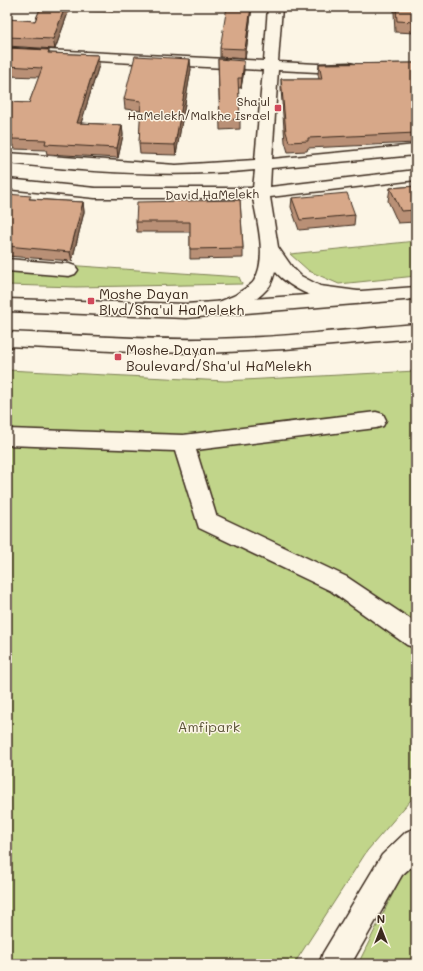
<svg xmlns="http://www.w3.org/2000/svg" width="423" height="971" font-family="Mali,sans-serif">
  <rect width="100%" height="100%" fill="#fcf5e5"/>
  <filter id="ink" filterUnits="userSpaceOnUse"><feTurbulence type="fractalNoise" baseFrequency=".025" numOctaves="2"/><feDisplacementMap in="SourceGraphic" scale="8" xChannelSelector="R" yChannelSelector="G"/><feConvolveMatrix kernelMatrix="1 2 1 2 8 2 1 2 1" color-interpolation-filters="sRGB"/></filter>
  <g filter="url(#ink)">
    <g fill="#c1d58a" stroke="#7e8054">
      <polygon points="416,241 416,276 339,284 309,271 290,254"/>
      <polygon points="7,261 239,277 242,284 76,287 7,285"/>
      <polygon points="7,370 225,381 416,371 416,794 367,851 294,964 7,964"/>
      <polygon points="416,865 416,964 358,964 401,877"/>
    </g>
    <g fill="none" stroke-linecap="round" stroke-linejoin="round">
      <g stroke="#3b2a1e" stroke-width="3">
        <g id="minor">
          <path d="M268 7H282L278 62 317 64 349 63 354 64 356 67 354 70 349 71 317 72 278 70 272 159 416 145V155L271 168 270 187 416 170V180L270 197 278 247 292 267 301 276 320 286 365 292 367 297 365 302C337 309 293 293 275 271 273 278 272 285 266 290 255 302 230 318 213 314L211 309C216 300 228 300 237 294 242 290 251 286 254 281 268 258 257 222 253 198H95L7 189V179L95 188H253L255 170C172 178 89 172 7 163V153L176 165 255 160 263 70 7 56V48L264 61Z"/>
          <polygon points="7,259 69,264 75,266 78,270 75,274 69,276 7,271"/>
          <polygon points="376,412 383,414 386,420 383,426 376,428 196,450 216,515 347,577 416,623 416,648 407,645 331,591 199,528 175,451 7,445 7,429 183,435"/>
          <polygon points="416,828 416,862 402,875 351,964 319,964 323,953 382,855 406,832"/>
        </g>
      </g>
      <g stroke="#3b2a1e" stroke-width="3">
        <g id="major">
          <polygon points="416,287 416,299 186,318 7,311 7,299 186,304"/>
          <path d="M416 324V338L285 349 207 353 132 352 7 346V332C74 335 140 340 207 339 277 338 347 330 416 324Z"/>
        </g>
      </g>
      <use href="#minor" fill="#fcf5e5" fill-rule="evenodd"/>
      <use href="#major" fill="#fcf5e5" fill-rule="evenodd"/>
    </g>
    <g fill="#b99076" stroke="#3b2a1e">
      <polygon points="41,7 114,7 113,12 69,10 55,49 7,46 7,19 35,21"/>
      <polygon points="252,7 245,59 220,57 220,48"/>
      <polygon points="394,7 416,7 416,33 395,32 394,12"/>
      <polygon points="7,48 49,50 49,53 98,55 99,65 81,123 122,125 123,135 118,158 47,154 46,150 14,149 14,145 7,145 7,102 29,103 39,77 7,76"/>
      <polygon points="218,59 244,70 241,88 238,88 240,119 240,129 220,130"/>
      <polygon points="416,63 416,140 415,143 308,148 307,151 288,152 285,142 281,89 281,79 319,79 318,74 319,64"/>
      <polygon points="191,69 176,155 140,154 139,144 141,111 125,109 124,99"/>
      <polygon points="416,186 416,222 398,223 388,201 390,188"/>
      <polygon points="7,194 31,199 83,202 84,212 72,261 7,256"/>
      <polygon points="292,198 355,215 354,225 299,230 291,207"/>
      <polygon points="240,200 243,248 243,258 190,259 190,232 137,232 136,222"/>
    </g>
    <g fill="#967660" stroke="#3b2a1e">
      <polygon points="65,7 69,7 69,10 55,49 53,39"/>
      <polygon points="251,7 252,7 245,59 245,49"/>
      <polygon points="98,55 99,65 78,133 77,123"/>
      <polygon points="190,59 191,69 176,155 175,145"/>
      <polygon points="244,61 244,70 241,88 242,78"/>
      <polygon points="122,125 123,135 118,158 117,148"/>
      <polygon points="83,202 84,212 72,261 70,252"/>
    </g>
    <g fill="#d7a889" stroke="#3b2a1e">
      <polygon points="41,7 65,7 53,39 7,37 7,19 35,21"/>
      <polygon points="227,7 251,7 245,49 220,48"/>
      <polygon points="396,7 416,7 416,22 397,21"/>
      <polygon points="7,48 49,50 48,53 98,55 77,123 122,125 117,148 45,144 46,140 12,139 13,135 7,135 7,102 29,103 42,68 7,66"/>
      <polygon points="135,56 190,59 175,145 139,144 141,101 124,99"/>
      <polygon points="218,59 244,61 242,78 238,78 240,119 220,120"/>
      <polygon points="416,63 416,133 308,138 308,141 289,142 286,132 281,79 322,79 319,64"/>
      <polygon points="416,186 416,210 401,211 390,188"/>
      <polygon points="347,193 355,215 300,220 292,198"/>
      <polygon points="7,194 31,196 29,199 83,202 70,252 7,246"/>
      <polygon points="240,200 243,248 190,249 190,222 136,222 137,202"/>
    </g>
  </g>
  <g fill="#d1495b" stroke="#fcf5e5" stroke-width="1.5">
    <rect x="274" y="104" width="8" height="8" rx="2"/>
    <rect x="87" y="297" width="8" height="8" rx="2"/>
    <rect x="114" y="353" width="8" height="8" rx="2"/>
  </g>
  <g text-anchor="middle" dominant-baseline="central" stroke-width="3" stroke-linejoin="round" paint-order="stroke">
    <g font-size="12" fill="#3b2a1e" stroke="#fcf5e5" text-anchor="end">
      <text x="270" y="101">Sha'ul<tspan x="270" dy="14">HaMelekh/Malkhe Israel</tspan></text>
    </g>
    <g font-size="12" fill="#3b2a1e" stroke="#fcf5e5">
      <text transform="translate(212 194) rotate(-1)">David HaMelekh</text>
    </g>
    <g font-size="14" fill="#3b2a1e" stroke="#fcf5e5" text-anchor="start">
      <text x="99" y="293">Moshe Dayan<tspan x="99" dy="16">Blvd/Sha'ul HaMelekh</tspan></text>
      <text x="126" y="349">Moshe Dayan<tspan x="126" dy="16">Boulevard/Sha'ul HaMelekh</tspan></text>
    </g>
    <g font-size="14" fill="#5c5539" stroke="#fcf5e5">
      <text x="209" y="726">Amfipark</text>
    </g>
  </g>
  <rect width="423" height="971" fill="none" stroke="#fcf5e5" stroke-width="24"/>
  <rect x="12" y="12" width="399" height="947" fill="none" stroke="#3b2a1e" stroke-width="1.5" filter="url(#ink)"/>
  <g transform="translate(381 929)" stroke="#fcf5e5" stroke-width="3" paint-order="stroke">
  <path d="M0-3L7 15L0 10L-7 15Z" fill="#3b2a1e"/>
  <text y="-6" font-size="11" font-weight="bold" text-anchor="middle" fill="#3b2a1e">N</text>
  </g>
</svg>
